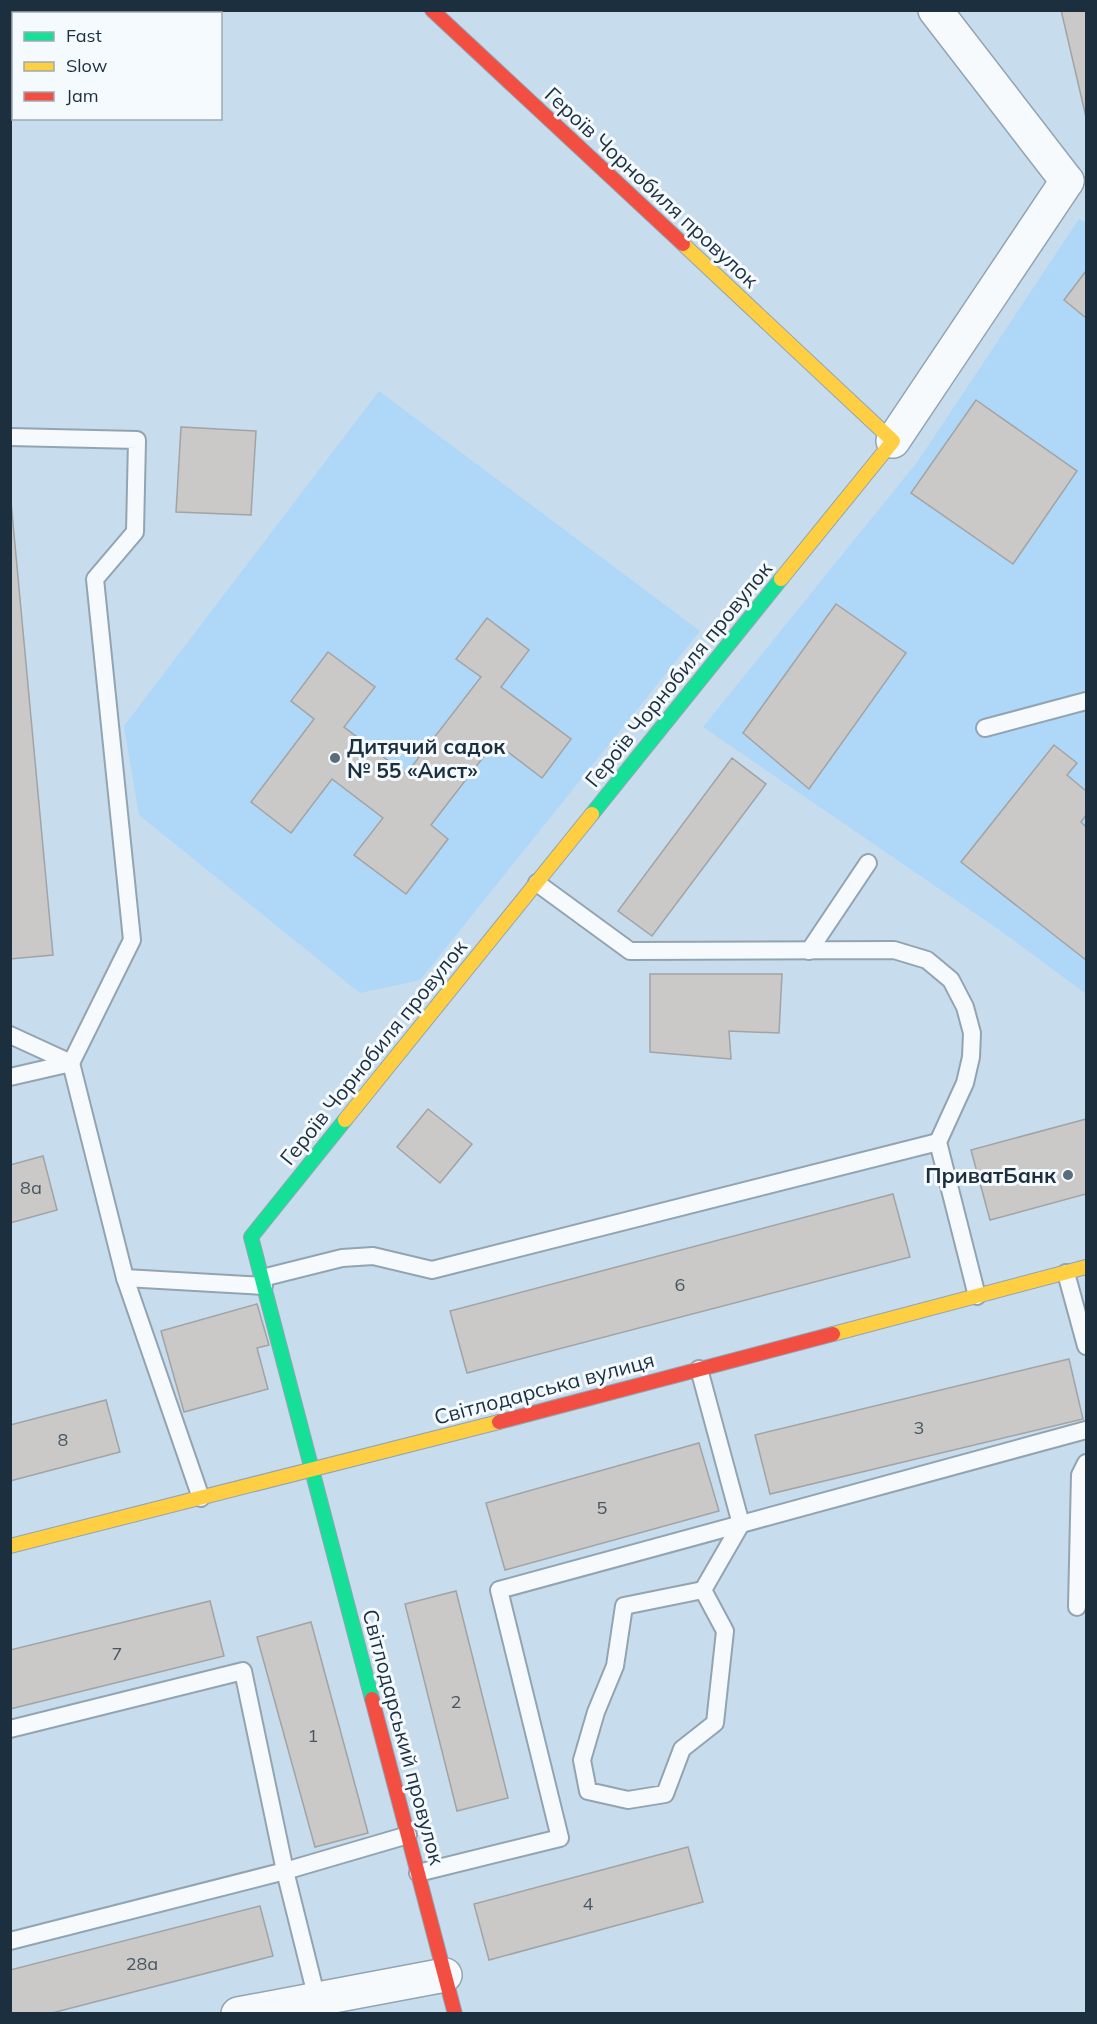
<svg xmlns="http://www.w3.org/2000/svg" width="1097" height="2024" font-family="Mulish,sans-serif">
  <rect width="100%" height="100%" fill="#c7dced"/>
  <g fill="#afd7f7">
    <polygon points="1079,219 1086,222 1086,994 1001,931 703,727 918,461"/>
    <polygon points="379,391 700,631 420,980 360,993 139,815 124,726"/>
  </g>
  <g fill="#cac9c8" stroke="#a2a3a4" stroke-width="1.5">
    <polygon points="1061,10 1086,10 1086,117"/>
    <polygon points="1086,271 1086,318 1064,300"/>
    <polygon points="976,400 1077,471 1013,564 911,493"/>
    <polygon points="181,427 256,431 251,515 176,512"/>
    <polygon points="10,491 53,955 10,959"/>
    <polygon points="836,604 906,653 809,789 743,733"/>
    <polygon points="487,618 529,650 501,687 571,739 542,778 495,742 431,825 448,839 406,894 354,855 383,818 332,779 291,833 251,802 314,719 291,701 328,652 375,687 344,727 406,774 481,677 456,659"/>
    <polygon points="1054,745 1077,763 1067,775 1086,791 1086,815 1081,822 1086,827 1086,960 961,862"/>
    <polygon points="732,758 766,784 652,936 618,911"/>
    <polygon points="650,974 782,974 779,1033 729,1031 731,1059 650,1052"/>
    <polygon points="428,1109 472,1144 440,1183 397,1147"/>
    <polygon points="1086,1119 1086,1194 990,1220 971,1150"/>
    <polygon points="43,1156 57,1210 10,1223 10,1165"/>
    <polygon points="893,1194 910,1257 467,1373 450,1311"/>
    <polygon points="257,1304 269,1345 257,1348 268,1389 184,1412 161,1331"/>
    <polygon points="1069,1359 1083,1419 770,1494 755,1435"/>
    <polygon points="106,1400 120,1452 10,1481 10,1425"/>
    <polygon points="699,1443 719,1511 505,1570 486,1503"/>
    <polygon points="456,1591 508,1798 457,1811 405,1604"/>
    <polygon points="210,1601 224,1656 10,1709 10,1650"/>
    <polygon points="311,1622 368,1833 315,1847 257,1637"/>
    <polygon points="688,1847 703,1902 489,1960 474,1904"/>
    <polygon points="260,1906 273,1956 48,2014 10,2014 10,1970"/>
  </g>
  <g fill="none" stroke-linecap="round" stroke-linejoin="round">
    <g stroke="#92a4b2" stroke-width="20">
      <g id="lane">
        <polyline points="10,437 137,440 135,532 95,579 132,940 71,1063 10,1035"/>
        <polyline points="985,728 1086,701"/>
        <polyline points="537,883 630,951 894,950 927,960 951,980 965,1007 972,1033 971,1057 965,1083 938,1142 977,1296"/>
        <polyline points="809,951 868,863"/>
        <polyline points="10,1077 71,1063 125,1278 264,1286"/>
        <polyline points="1066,1273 1086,1346"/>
        <polyline points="125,1278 201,1498"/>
        <polyline points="262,1278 342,1258 373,1256 432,1270 938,1142"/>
        <polyline points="699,1369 741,1524 703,1590 624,1606 615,1666 596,1712 582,1760 588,1791 628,1800 665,1794 682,1749 715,1723 725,1631 703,1590"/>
        <polyline points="1077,1607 1080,1475 1086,1463"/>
        <polyline points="10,1729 243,1671 285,1871 10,1941"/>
        <polyline points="418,1873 560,1838 499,1590 1086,1430"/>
        <polyline points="317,1999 285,1871 408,1835"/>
      </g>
    </g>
    <g stroke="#92a4b2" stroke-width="36">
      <g id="street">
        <polyline points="935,10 1067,181"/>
        <polyline points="893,441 1067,181"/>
        <polyline points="238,2014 445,1975"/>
      </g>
    </g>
    <g stroke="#92a4b2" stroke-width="16">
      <g id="fast">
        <polyline points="592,814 781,579"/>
        <polyline points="345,1120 251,1237 372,1699"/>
      </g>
    </g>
    <g stroke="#92a4b2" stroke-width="16">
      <g id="slow">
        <polyline points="683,244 893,441 781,579"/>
        <polyline points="345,1120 592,814"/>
        <polyline points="833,1334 1086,1267"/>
        <polyline points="10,1546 499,1422"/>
      </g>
    </g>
    <g stroke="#92a4b2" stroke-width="16">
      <g id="jam">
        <polyline points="432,10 683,244"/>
        <polyline points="499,1422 833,1334"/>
        <polyline points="372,1699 455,2014"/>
      </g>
    </g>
    <use href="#lane" stroke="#f7fafc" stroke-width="16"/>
    <use href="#street" stroke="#f7fafc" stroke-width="33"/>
    <use href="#fast" stroke="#16e098" stroke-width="14"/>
    <use href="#slow" stroke="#ffcf43" stroke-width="14"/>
    <use href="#jam" stroke="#f24e42" stroke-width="14"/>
  </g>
  <g fill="#586c7b" stroke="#f5fafe" stroke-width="2">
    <circle cx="335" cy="758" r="6"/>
    <circle cx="1068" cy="1175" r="6"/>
  </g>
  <g text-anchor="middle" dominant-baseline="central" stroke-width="6" stroke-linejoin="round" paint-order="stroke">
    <g font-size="18" fill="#485660">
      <text x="31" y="1187">8а</text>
      <text x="680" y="1284">6</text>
      <text x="919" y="1427">3</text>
      <text x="63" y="1439">8</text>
      <text x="602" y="1507">5</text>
      <text x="117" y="1653">7</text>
      <text x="456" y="1701">2</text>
      <text x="313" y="1735">1</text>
      <text x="588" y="1903">4</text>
      <text x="142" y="1963">28а</text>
    </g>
    <g font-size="21" fill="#1c2f3e" stroke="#f5fafe">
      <text transform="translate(652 187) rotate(43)">Героїв Чорнобиля провулок</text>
      <text transform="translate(678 674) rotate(-51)">Героїв Чорнобиля провулок</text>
      <text transform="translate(373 1052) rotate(-51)">Героїв Чорнобиля провулок</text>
      <text transform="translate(544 1388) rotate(-15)">Світлодарська вулиця</text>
      <text transform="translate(404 1737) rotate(75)">Світлодарський провулок</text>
    </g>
    <g font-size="21" font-weight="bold" fill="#1c2f3e" stroke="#f5fafe" text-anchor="start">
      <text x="347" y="746">Дитячий садок<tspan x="347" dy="24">№ 55 «Аист»</tspan></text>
      <text x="1056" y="1175" text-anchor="end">ПриватБанк</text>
    </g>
  </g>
  <rect width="1097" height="2024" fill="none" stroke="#1c2f3e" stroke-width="24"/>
  <rect x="12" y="12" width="210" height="108" fill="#f5fafe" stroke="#9ea9b1" stroke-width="1.5"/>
  <rect x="24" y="32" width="30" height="9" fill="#16e098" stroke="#9ea9b1" stroke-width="1.5"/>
  <text x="66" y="42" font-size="18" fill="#1c2f3e">Fast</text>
  <rect x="24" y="62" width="30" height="9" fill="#ffcf43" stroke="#9ea9b1" stroke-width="1.5"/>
  <text x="66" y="72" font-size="18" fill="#1c2f3e">Slow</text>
  <rect x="24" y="92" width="30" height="9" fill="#f24e42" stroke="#9ea9b1" stroke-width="1.5"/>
  <text x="66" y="102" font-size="18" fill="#1c2f3e">Jam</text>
</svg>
